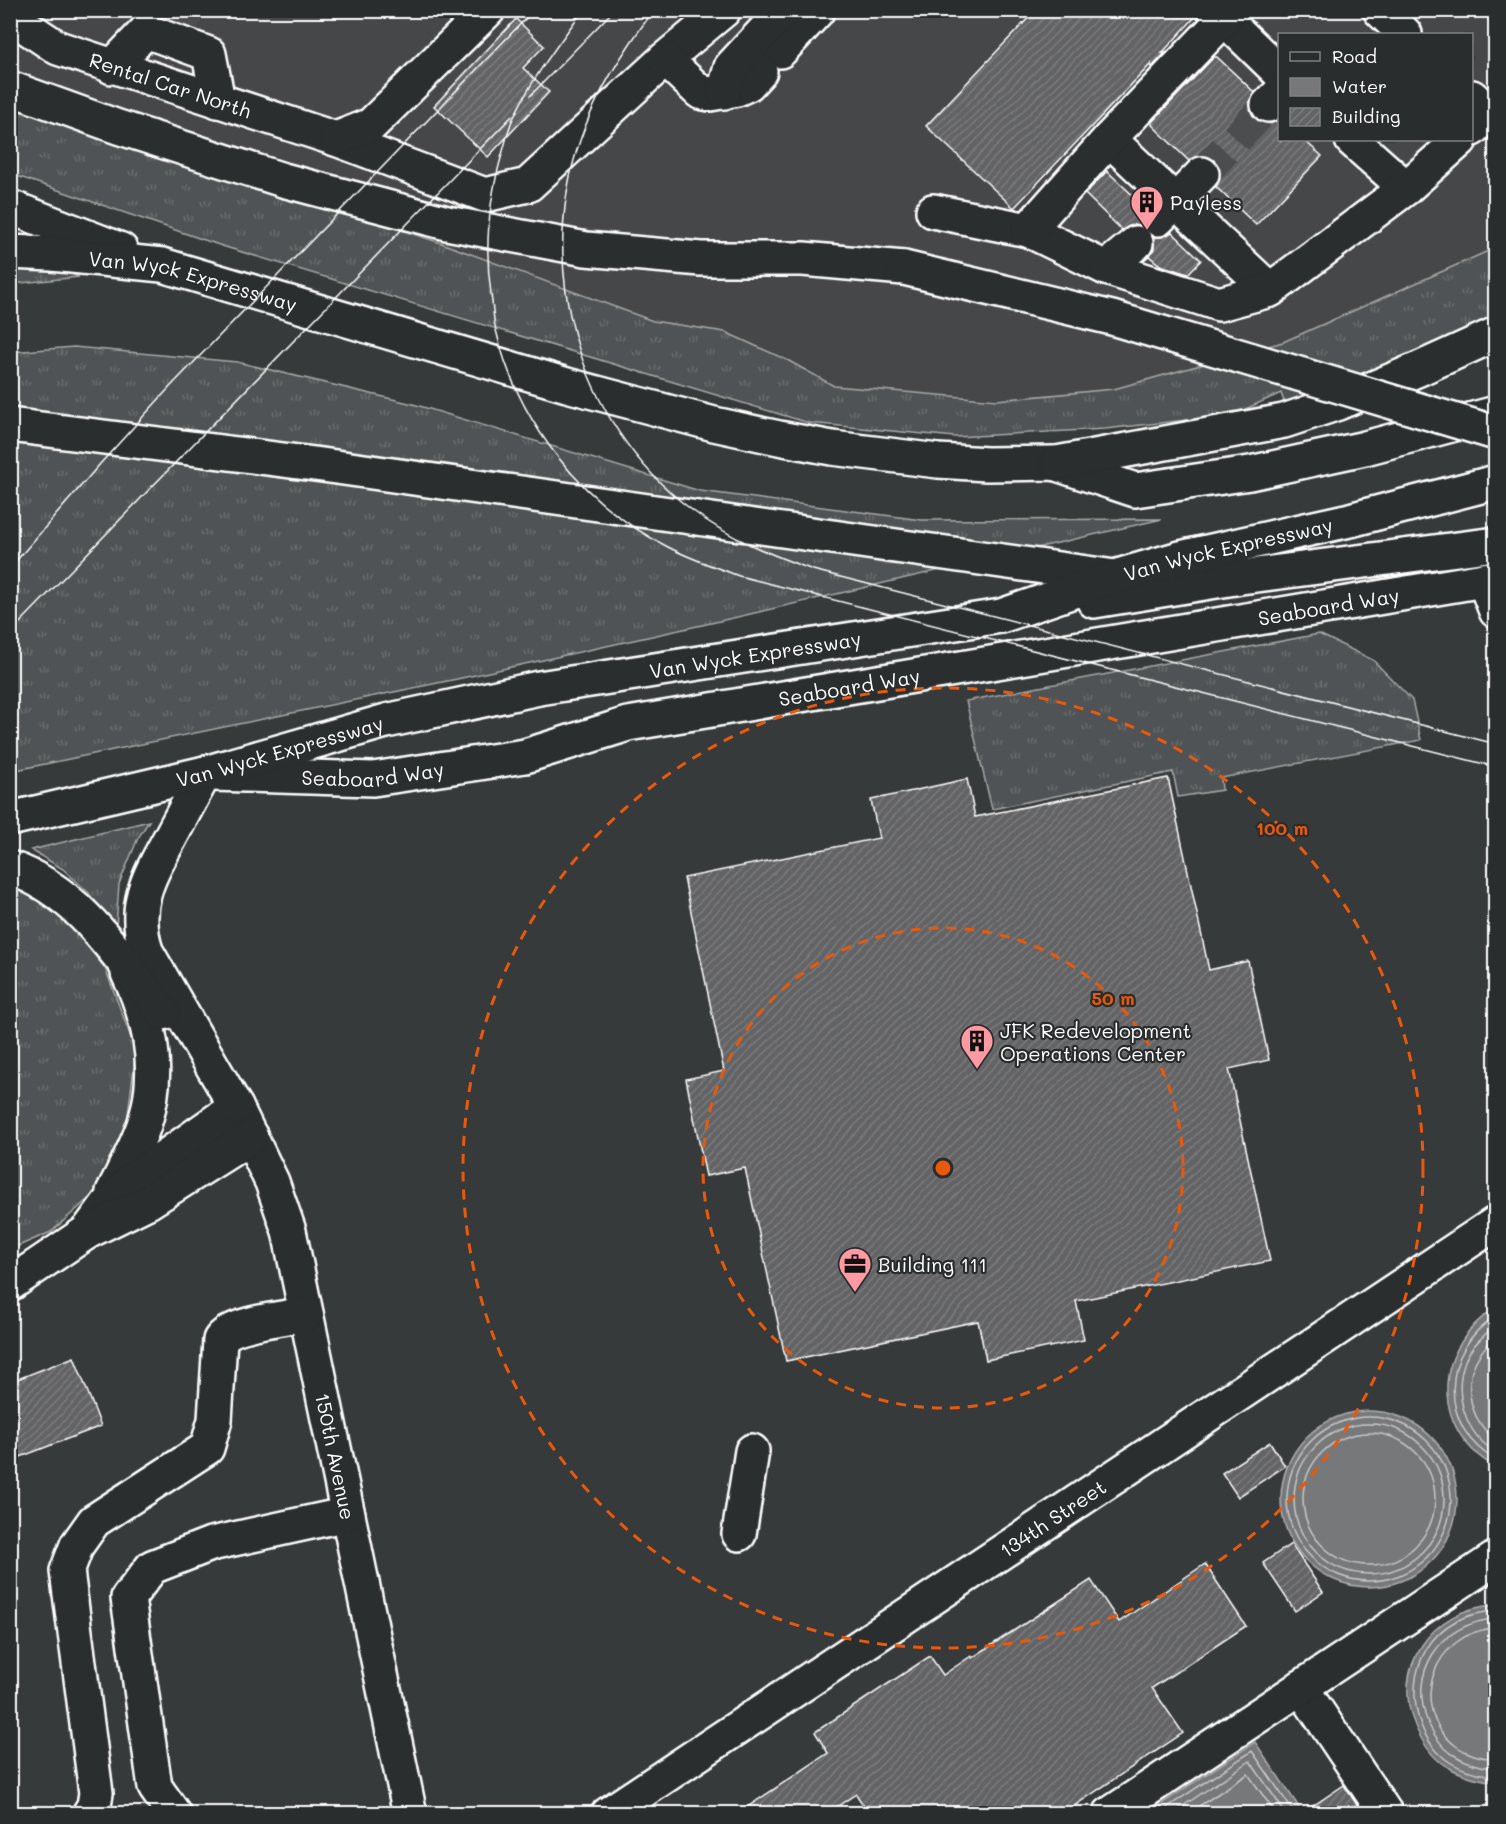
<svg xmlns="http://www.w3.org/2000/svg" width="1506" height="1824" font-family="Mali,sans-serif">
  <defs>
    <pattern id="grass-tufts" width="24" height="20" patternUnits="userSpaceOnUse" patternTransform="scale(1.5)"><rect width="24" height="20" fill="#505354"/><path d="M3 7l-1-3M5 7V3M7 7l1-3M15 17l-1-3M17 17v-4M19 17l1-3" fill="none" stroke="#6a6d6e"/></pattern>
    <pattern id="building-hatch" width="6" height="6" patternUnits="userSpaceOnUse" patternTransform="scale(1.5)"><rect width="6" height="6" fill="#636465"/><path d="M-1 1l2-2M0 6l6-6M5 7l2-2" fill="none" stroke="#7a7b7c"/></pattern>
  </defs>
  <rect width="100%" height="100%" fill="#373a3b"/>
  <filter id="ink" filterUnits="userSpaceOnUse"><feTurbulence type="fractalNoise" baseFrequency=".0167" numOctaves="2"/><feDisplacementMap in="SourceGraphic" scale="12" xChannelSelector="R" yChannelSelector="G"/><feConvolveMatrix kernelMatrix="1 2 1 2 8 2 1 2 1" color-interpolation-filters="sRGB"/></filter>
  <g filter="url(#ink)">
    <path fill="#444748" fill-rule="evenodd" d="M11 11H1495V257L1284 352 1116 397 995 408 828 391 11 113ZM1280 34H1472V140H1280Z"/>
    <g fill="url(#grass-tufts)" stroke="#a8a9aa" stroke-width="1.5">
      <polygon points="11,93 227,174 441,243 653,321 725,332 789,361 834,386 997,400 1114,389 1283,342 1495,248 1495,320 1286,408 1281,393 1232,415 1105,429 955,437 809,423 222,246 11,174"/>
      <polygon points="11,250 79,277 11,284"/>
      <polygon points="74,347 237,362 413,404 700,491 922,520 1162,519 711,623 457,679 11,771 11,352"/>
      <polygon points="1319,634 1373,660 1412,700 1421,740 1221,778 1222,790 1178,797 1173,772 992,809 966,701"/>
      <polygon points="149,821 138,838 119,884 116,928 88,892 63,869 31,850"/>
      <polygon points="11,882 62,915 105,968 136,1051 126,1130 96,1192 51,1232 11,1249"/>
    </g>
    <g fill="#767879" stroke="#adaeaf" stroke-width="1.5">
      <path d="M1495 1310V1467C1449 1441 1432 1387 1462 1341 1469 1329 1482 1315 1495 1310Z"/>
      <circle cx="1369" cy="1499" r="88"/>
      <path d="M1495 1605 1496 1782H1495C1476 1779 1460 1775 1443 1764 1431 1756 1422 1741 1416 1728 1389 1669 1432 1608 1495 1605Z"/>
      <polygon points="1255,1742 1303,1813 1146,1814"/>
    </g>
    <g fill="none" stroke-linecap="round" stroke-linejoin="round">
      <g stroke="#c8c9c9" stroke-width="1.5">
        <path d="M1496 1316C1440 1350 1438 1428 1496 1460"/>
        <path d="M1496 1325C1484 1335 1471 1346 1465 1361 1453 1393 1465 1435 1496 1452"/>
        <path d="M1496 1337C1460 1366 1462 1412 1496 1441"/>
        <circle cx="1369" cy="1499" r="82"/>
        <circle cx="1369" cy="1499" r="75"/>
        <circle cx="1369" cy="1499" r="66"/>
        <path d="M1496 1611C1482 1612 1468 1615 1456 1621 1405 1648 1402 1722 1444 1758 1459 1770 1477 1773 1496 1777"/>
        <path d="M1496 1619C1440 1622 1406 1674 1429 1725 1434 1735 1442 1747 1452 1754 1466 1763 1479 1766 1496 1769"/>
        <path d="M1496 1628C1433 1631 1406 1709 1456 1746 1468 1755 1481 1757 1496 1760"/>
        <polyline points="1157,1814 1252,1751 1295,1814"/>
        <polyline points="1171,1814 1250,1761 1286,1814"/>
        <polyline points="1187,1814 1248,1774 1276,1814"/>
      </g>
    </g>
    <g fill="url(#building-hatch)" stroke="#fff" stroke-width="1.5">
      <polygon points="1036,10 1197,10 1197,15 1162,53 1165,53 1151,68 1151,64 1014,208 926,126"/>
      <polygon points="516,19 544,46 523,68 549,92 488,157 434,106"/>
      <polygon points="1214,57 1217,57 1254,92 1250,101 1250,109 1255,119 1264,123 1272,123 1280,119 1280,140 1304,140 1322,156 1256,225 1216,187 1220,179 1220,170 1215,160 1206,156 1198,156 1189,161 1152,125 1152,122"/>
      <polygon points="1107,171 1144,206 1140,215 1140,225 1132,225 1122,230 1085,194"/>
      <polygon points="1172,232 1201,260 1188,274 1160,265 1149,256 1154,249 1153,237 1162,237"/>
      <polygon points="1168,778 1209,970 1248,961 1269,1060 1229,1069 1270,1261 1076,1301 1084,1340 986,1360 978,1321 786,1361 745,1168 706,1176 686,1079 724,1071 684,878 879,838 871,800 967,779 975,817"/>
      <polygon points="74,1357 101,1426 10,1461 10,1382"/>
      <polygon points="1270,1442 1285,1466 1238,1497 1222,1473"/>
      <polygon points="1291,1544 1323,1592 1295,1611 1263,1563"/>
      <polygon points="1205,1564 1246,1626 1152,1688 1183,1733 1062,1814 869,1814 856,1794 826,1814 737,1814 828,1753 815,1732 930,1656 943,1675 971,1656 972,1658 1091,1580 1119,1622"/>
      <polygon points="1344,1785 1363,1814 1301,1814"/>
    </g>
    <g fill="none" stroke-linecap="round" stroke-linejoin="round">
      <g stroke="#4b4e4f" stroke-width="33" stroke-dasharray="33 16" stroke-linecap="butt">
        <polyline points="146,31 154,10"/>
        <polyline points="176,41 188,10"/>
        <polyline points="1202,174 1268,105"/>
      </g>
      <g stroke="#fff" stroke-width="38">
        <g id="minor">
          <polyline points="1215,10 1280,73"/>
          <polyline points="1380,10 1405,34"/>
          <path id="s1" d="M10 16 58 48 336 139 485 195 528 185 665 59 724 10"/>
          <polyline points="780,51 818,10"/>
          <polyline points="665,59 700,92 710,94 737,89 748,84 760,71"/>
          <polyline points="112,67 146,31 209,54 218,101"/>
          <polyline points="724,92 731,67 784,10"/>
          <polyline points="1472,97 1489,113 1472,129"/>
          <polyline points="1268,105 1280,93"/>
          <polyline points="336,139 371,125 488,10"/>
          <polyline points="1109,139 1270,290"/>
          <polyline points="1352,140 1406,188"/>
          <polyline points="933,211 1028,230 1106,268 1219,304 1270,290 1406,188 1460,140"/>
          <polyline points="1158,219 1202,174"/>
          <polyline points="1028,230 1109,139 1224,19"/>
          <polyline points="1106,268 1136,243"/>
          <polyline points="1484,580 1496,611"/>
          <path id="s2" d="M211 774 373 779 525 756 628 724 1496 578"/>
          <path d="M113 1192C124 1170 136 1148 144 1125 161 1074 151 1021 128 973"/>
          <path id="s3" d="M87 1232 107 1205 132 1180 236 1107 272 1182 289 1231 410 1814"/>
          <polyline points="10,1284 87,1232 148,1202 251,1137"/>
          <polyline points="739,1534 752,1451"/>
          <polyline points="1301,1687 1386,1814"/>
          <path d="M89 1814 94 1806 96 1793 67 1571 77 1545 94 1521 207 1448 215 1420 220 1340C230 1323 286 1318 306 1314"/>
          <polyline points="174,1814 155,1787 128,1598 152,1567 211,1544 348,1514"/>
          <path id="s4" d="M608 1814 1496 1223"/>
          <polyline points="1110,1814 1496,1558"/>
        </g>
      </g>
      <g stroke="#fff" stroke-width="38">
        <g id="highway">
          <polyline points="10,88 118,127 283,180 447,223 586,249 701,259 803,259 904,268"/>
          <polyline points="10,207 121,250"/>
          <path id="s5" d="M10 252 52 254 162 265 567 385 714 424 779 438 832 448 938 461 987 464 1054 463 1135 490 1250 473 1365 448 1496 413"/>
          <polyline points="10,425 322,465 1108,576"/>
          <polyline points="1057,463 1284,421 1338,403 1421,368 1496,334"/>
          <polyline points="1094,601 1241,577 1496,544"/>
          <path d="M205 773C193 795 181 817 170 838 148 878 132 905 146 951L236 1107"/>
          <path id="s6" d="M10 819 205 773 386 721 539 688 1001 616 1114 577 1180 558 1350 520 1496 482"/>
          <path d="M10 868C79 890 121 960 163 1013"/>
        </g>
      </g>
      <use href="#minor" stroke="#2a2d2e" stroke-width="33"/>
      <use href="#highway" stroke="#2a2d2e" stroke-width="33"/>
      <g stroke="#fff" stroke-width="1.5">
        <path d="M583 10C557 46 530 81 512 121 508 130 506 141 503 151 489 198 484 246 491 294 493 306 493 319 496 330 518 423 582 504 668 547 691 559 715 567 739 576L1496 767"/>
        <path d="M654 10C627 46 601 85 585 127 532 261 576 423 692 510 728 538 770 554 813 570L1496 744"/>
        <polyline points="530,96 614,10"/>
        <polyline points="10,568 100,464 170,387 534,10"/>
        <polyline points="10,633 512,116"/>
      </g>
      <g stroke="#fff" stroke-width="38" stroke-linecap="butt">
        <polyline id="highway-bridge" points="904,268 1112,318 1496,433"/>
      </g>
      <use href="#highway-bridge" stroke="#2a2d2e" stroke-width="33"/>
    </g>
  </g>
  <g fill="none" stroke="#e8590c" stroke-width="3" stroke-dasharray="10 8">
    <circle cx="943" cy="1168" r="240"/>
    <circle cx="943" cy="1168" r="480"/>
  </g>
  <defs>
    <g id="building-pin" transform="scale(1.725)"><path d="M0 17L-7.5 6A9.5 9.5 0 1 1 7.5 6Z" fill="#ff9aa2" stroke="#2a2d2e"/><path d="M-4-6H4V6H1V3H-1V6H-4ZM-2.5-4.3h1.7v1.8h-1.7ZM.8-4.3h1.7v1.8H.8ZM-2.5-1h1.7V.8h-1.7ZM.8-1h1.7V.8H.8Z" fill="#111"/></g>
    <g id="office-pin" transform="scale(1.725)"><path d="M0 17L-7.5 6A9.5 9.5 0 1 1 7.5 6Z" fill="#ff9aa2" stroke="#2a2d2e"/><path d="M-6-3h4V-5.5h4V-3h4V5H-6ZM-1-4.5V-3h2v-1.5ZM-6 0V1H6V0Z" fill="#111"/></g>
  </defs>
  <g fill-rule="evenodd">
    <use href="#building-pin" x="1147" y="202"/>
    <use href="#building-pin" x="977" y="1041"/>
    <use href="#office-pin" x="855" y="1264"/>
  </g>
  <g text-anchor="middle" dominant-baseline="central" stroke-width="4.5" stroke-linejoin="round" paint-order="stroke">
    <g font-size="20" fill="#fff" stroke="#2a2d2e">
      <text stroke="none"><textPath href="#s1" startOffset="176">Rental Car North</textPath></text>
      <text stroke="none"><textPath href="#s5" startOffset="186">Van Wyck Expressway</textPath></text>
      <text stroke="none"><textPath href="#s6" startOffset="1250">Van Wyck Expressway</textPath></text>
      <text stroke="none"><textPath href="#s2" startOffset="1134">Seaboard Way</textPath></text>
      <text stroke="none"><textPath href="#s6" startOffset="764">Van Wyck Expressway</textPath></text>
      <text stroke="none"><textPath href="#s2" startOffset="648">Seaboard Way</textPath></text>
      <text stroke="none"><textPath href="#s6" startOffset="278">Van Wyck Expressway</textPath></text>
      <text stroke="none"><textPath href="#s2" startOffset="162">Seaboard Way</textPath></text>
      <text stroke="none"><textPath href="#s3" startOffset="561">150th Avenue</textPath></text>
      <text stroke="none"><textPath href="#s4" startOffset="534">134th Street</textPath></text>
    </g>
    <g font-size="20" fill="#fff" stroke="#2a2d2e" text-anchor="start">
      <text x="1170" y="202">Payless</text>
      <text x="1000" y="1030">JFK Redevelopment<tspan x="1000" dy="23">Operations Center</tspan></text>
      <text x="878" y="1264">Building 111</text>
    </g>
  </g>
  <circle cx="943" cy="1168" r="9" fill="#e8590c" stroke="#2a2d2e" stroke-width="3"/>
  <g font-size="18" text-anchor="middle" font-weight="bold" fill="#e8590c" stroke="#2a2d2e" stroke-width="4.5" stroke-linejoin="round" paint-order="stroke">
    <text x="1282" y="835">100 m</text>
    <text x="1113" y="1005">50 m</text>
  </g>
  <rect width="1506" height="1824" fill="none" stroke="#2a2d2e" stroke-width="36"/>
  <rect x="18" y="18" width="1470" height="1788" fill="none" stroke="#fff" stroke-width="2" filter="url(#ink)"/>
  <rect x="1278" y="33" width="195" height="108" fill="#2a2d2e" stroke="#7f8182" stroke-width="1.5"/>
  <rect x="1290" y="52" width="30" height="9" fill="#2a2d2e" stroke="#7f8182" stroke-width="1.5"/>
  <text x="1332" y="63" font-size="18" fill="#ffffff">Road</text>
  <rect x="1290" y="78" width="30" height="18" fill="#767879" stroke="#7f8182" stroke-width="1.5"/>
  <text x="1332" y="93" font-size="18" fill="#ffffff">Water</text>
  <rect x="1290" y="108" width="30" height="18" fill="url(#building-hatch)" stroke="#7f8182" stroke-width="1.5"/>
  <text x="1332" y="123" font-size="18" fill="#ffffff">Building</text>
</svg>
